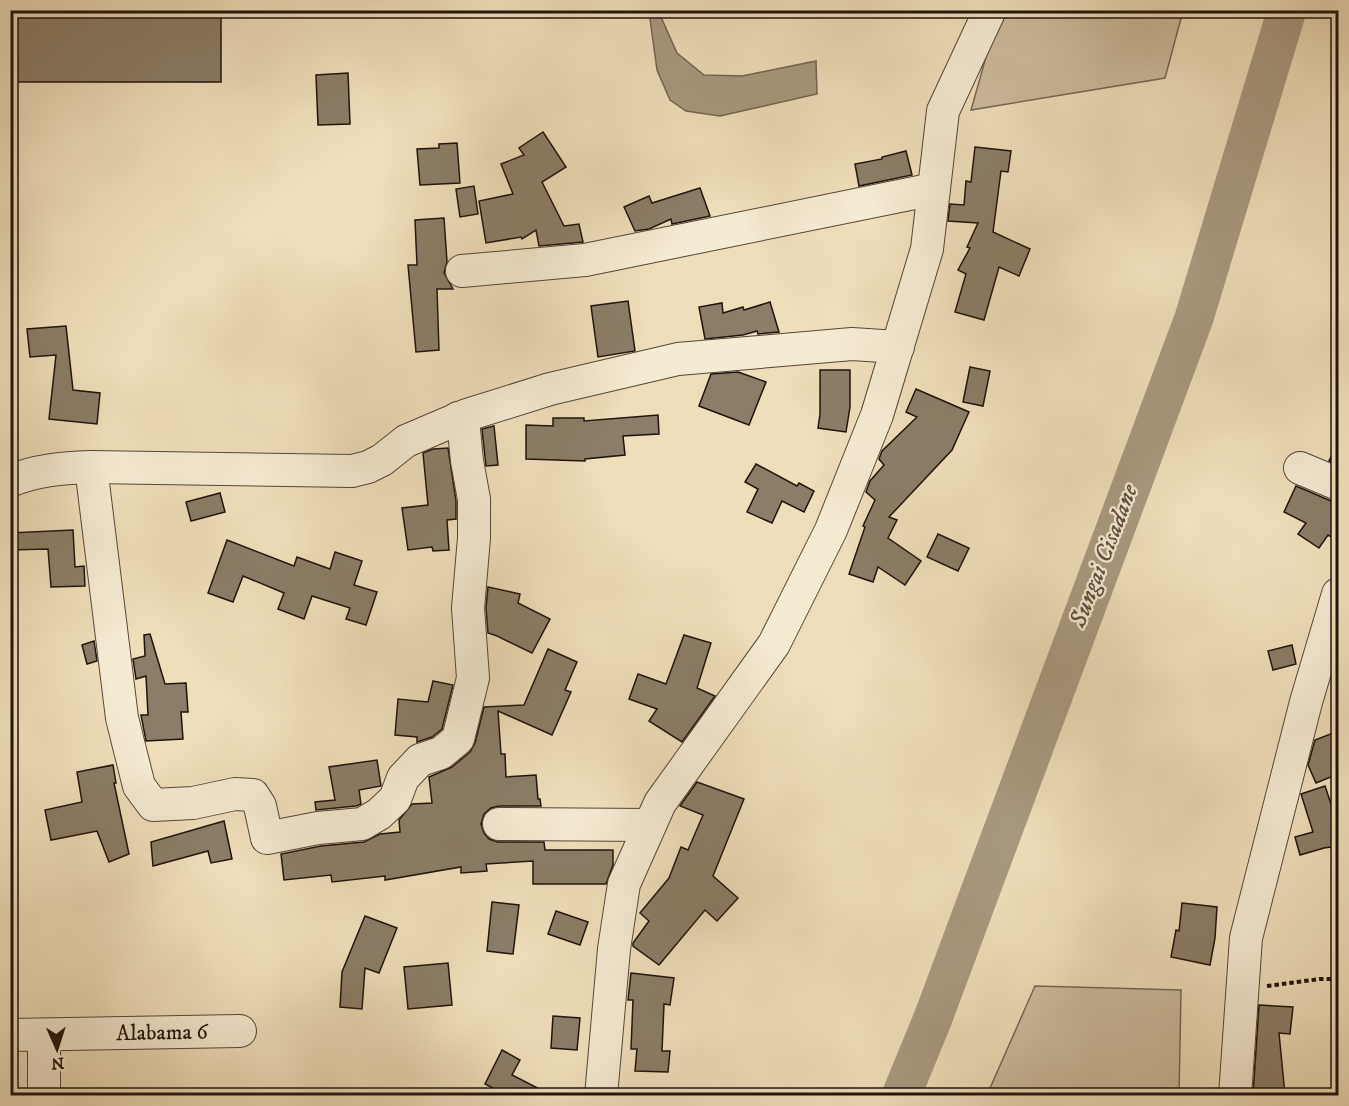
<svg xmlns="http://www.w3.org/2000/svg" width="1349" height="1106" font-family="'IM FELL DW Pica',serif">
  <rect width="100%" height="100%" fill="#efdeba"/>
  <filter id="stains"><feTurbulence type="fractalNoise" baseFrequency=".00333" numOctaves="4"/><feColorMatrix values="0 0 0 0 .2 0 0 0 0 .09 0 0 0 0 .02 0 0 0 .5 -.17"/></filter>
  <radialGradient id="worn" r=".72"><stop offset=".6" stop-color="#630" stop-opacity="0"/><stop offset="1" stop-color="#630" stop-opacity=".3"/></radialGradient>
  <g fill="#ccbb9d" stroke="#766755" stroke-width="1.5">
    <polygon points="1007,11 1183,11 1165,78 971,110 988,50"/>
    <polygon points="1035,986 1181,990 1179,1095 987,1095"/>
  </g>
  <polygon fill="#a8997f" stroke="#716351" stroke-width="1.5" points="649,11 660,11 661,17 677,53 704,75 742,76 816,61 817,94 720,116 686,111 670,100 657,70"/>
  <g fill="none" stroke-linecap="round" stroke-linejoin="round">
    <polyline stroke="#a8997f" stroke-width="39" points="901,1096 933,1018 1194,318 1287,10"/>
  </g>
  <g fill="#8b7d67" stroke="#1f130d" stroke-width="1.5">
    <rect x="10" y="10" width="211" height="72"/>
    <polygon points="348,73 350,124 318,125 316,75"/>
    <polygon points="543,132 566,167 542,182 564,226 579,224 583,242 539,246 536,230 522,239 521,237 486,243 479,201 513,194 501,164 524,155 519,148"/>
    <polygon points="457,143 460,183 420,185 417,149 439,148 439,144"/>
    <polygon points="975,147 1011,151 1008,172 1001,171 993,232 1030,249 1019,276 999,267 984,320 955,312 966,274 958,270 970,248 967,247 978,223 948,221 950,204 964,205 966,181 971,182"/>
    <polygon points="906,151 912,175 859,186 855,164 882,159 882,157"/>
    <polygon points="474,186 478,214 460,217 456,189"/>
    <polygon points="700,188 710,216 672,224 671,219 649,229 635,231 624,207 649,196 652,203"/>
    <polygon points="444,218 447,262 444,273 453,289 437,289 439,350 416,352 408,265 417,265 415,220"/>
    <polygon points="628,301 635,351 598,357 591,306"/>
    <polygon points="770,302 779,332 758,334 757,331 743,335 705,339 699,307 722,303 723,313 743,307 744,310"/>
    <polygon points="66,326 73,390 100,393 97,424 49,419 56,355 30,357 27,329"/>
    <polygon points="970,367 990,371 983,406 963,402"/>
    <polygon points="820,370 850,370 850,407 846,432 818,428 820,414"/>
    <polygon points="738,372 766,382 749,425 699,406 711,374"/>
    <polygon points="916,389 969,412 952,450 889,517 897,520 888,538 921,561 905,585 878,567 873,582 849,574 865,527 863,526 875,500 866,492 870,481 884,465 879,459 882,451 917,417 906,412"/>
    <polygon points="658,415 659,434 623,436 625,455 585,459 585,461 526,459 526,425 553,426 553,418 584,418 584,421"/>
    <polygon points="494,426 498,465 486,466 482,429"/>
    <polygon points="1338,442 1338,465 1329,461"/>
    <polygon points="448,448 456,501 456,519 447,520 449,550 433,551 432,547 408,550 402,508 428,505 423,453 433,449"/>
    <polygon points="756,464 797,486 799,483 814,491 804,512 782,501 772,523 747,512 758,489 745,482"/>
    <polygon points="1296,486 1331,501 1338,502 1338,541 1328,535 1319,548 1298,534 1306,523 1284,512"/>
    <polygon points="220,493 225,512 191,521 186,502"/>
    <polygon points="73,530 75,567 84,566 85,586 51,587 48,549 10,550 10,533"/>
    <polygon points="938,534 969,548 958,571 927,557"/>
    <polygon points="227,540 294,566 297,557 330,569 335,552 362,561 354,585 377,592 366,625 346,619 350,608 312,596 304,619 278,609 284,593 243,576 233,602 208,593"/>
    <polygon points="488,587 520,594 518,603 550,619 532,653 497,636 488,633 486,608"/>
    <polygon points="150,634 165,684 186,683 188,712 181,712 183,739 146,741 141,715 148,715 146,676 136,679 133,659 145,656 144,635"/>
    <polygon points="684,635 711,643 697,688 715,696 682,742 649,721 657,709 629,699 638,674 666,684"/>
    <polygon points="94,641 97,661 87,664 82,645"/>
    <polygon points="1292,645 1296,664 1273,670 1268,651"/>
    <polygon points="548,649 577,662 565,690 571,692 552,735 498,711 501,754 505,754 506,777 536,775 538,799 540,799 541,806 499,806 491,808 484,814 481,824 484,833 489,839 498,842 544,842 545,850 613,850 613,865 606,884 533,884 533,861 486,864 487,871 461,873 461,867 385,880 385,876 332,882 331,875 284,880 281,854 321,846 364,842 380,834 400,832 399,820 412,804 432,803 429,777 452,767 470,752 475,743 484,707 524,705"/>
    <polygon points="433,681 453,685 442,729 432,737 417,742 417,737 395,735 398,699 428,702"/>
    <polygon points="1338,731 1338,774 1316,783 1308,765 1315,740"/>
    <polygon points="377,760 381,786 359,790 361,804 356,806 316,810 315,802 335,800 329,767"/>
    <polygon points="113,765 116,783 114,783 129,854 109,862 97,831 51,840 45,810 82,802 77,772"/>
    <polygon points="697,782 744,799 713,876 738,898 717,921 705,910 659,965 633,946 633,943 649,921 640,913 669,878 681,847 688,850 703,815 680,806"/>
    <polygon points="1325,786 1338,825 1338,846 1324,848 1300,855 1295,837 1313,832 1301,794"/>
    <polygon points="224,821 232,859 211,863 208,851 153,866 151,842"/>
    <polygon points="492,902 519,905 513,954 487,951"/>
    <polygon points="1182,903 1217,907 1215,938 1210,965 1171,957 1176,930 1179,931"/>
    <polygon points="556,911 588,922 580,945 548,934"/>
    <polygon points="365,916 397,928 379,973 365,968 362,1009 340,1007 342,972"/>
    <polygon points="448,963 452,1005 408,1009 404,967"/>
    <polygon points="631,973 674,978 670,1005 664,1004 662,1051 670,1051 668,1072 635,1071 637,1049 631,1049 633,1000 628,1000"/>
    <polygon points="1259,1005 1293,1007 1290,1034 1279,1033 1285,1095 1253,1095"/>
    <polygon points="553,1016 580,1018 577,1050 551,1048"/>
    <polygon points="502,1050 520,1060 512,1075 551,1095 506,1095 485,1084"/>
  </g>
  <g fill="none" stroke-linecap="round" stroke-linejoin="round">
    <g stroke="#534638" stroke-width="34">
      <g id="minor">
        <polyline points="462,271 585,260 934,189"/>
        <polyline points="91,467 122,718 139,786 153,805 193,803 235,794 253,795 260,806 267,838 318,828 362,824 379,814 395,799 403,778 420,760 441,753 458,739 473,678 468,608 474,538 474,499 467,461 464,430 458,418"/>
        <polyline points="1300,468 1338,484"/>
        <path d="M10 481C37 470 62 468 91 467L352 471 368 467 382 460 406 441 467 415 550 389 678 359 852 344 898 347"/>
        <polyline points="499,824 650,825"/>
        <path id="s1" d="M10 1035 240 1031"/>
        <polyline points="44,1035 44,1096"/>
        <polyline points="601,1096 614,949 624,884 660,803 774,644 831,530 877,415 927,249 943,111 990,10"/>
        <polyline points="1235,1096 1246,938 1306,702 1338,594"/>
      </g>
    </g>
    <polyline stroke="#1f130d" stroke-width="4" stroke-dasharray="4.5 3" stroke-linecap="butt" points="1267,986 1320,979 1338,979"/>
    <use href="#minor" stroke="#f5ead2" stroke-width="32"/>
  </g>
  <g text-anchor="middle" dominant-baseline="central" stroke-width="4.5" stroke-linejoin="round" paint-order="stroke">
    <g font-size="22" fill="#1f130d" stroke="#f5ead2">
      <text stroke="none"><textPath href="#s1" startOffset="152">Alabama 6</textPath></text>
    </g>
    <g font-size="24" font-style="italic" fill="#5d4f40" stroke="#f5ead2">
      <text transform="translate(1104 556) rotate(-69)">Sungai Cisadane</text>
    </g>
  </g>
  <rect width="1349" height="1106" fill="none" stroke="#efdeba" stroke-width="36"/>
  <rect x="12" y="12" width="1325" height="1082" fill="none" stroke="#1f130d" stroke-width="3"/>
  <rect x="18" y="18" width="1313" height="1070" fill="none" stroke="#1f130d" stroke-width="1.5"/>
  <g transform="translate(57 1049) rotate(177)" stroke="#f5ead2" stroke-width="4.5" paint-order="stroke">
  <path d="M0-4.5L10 22L0 15L-10 22Z" fill="#1f130d"/>
  <text y="-9" font-size="16" font-weight="bold" text-anchor="middle" fill="#1f130d">N</text>
  </g>
  <rect width="100%" height="100%" filter="url(#stains)"/>
  <rect width="100%" height="100%" fill="url(#worn)"/>
</svg>
